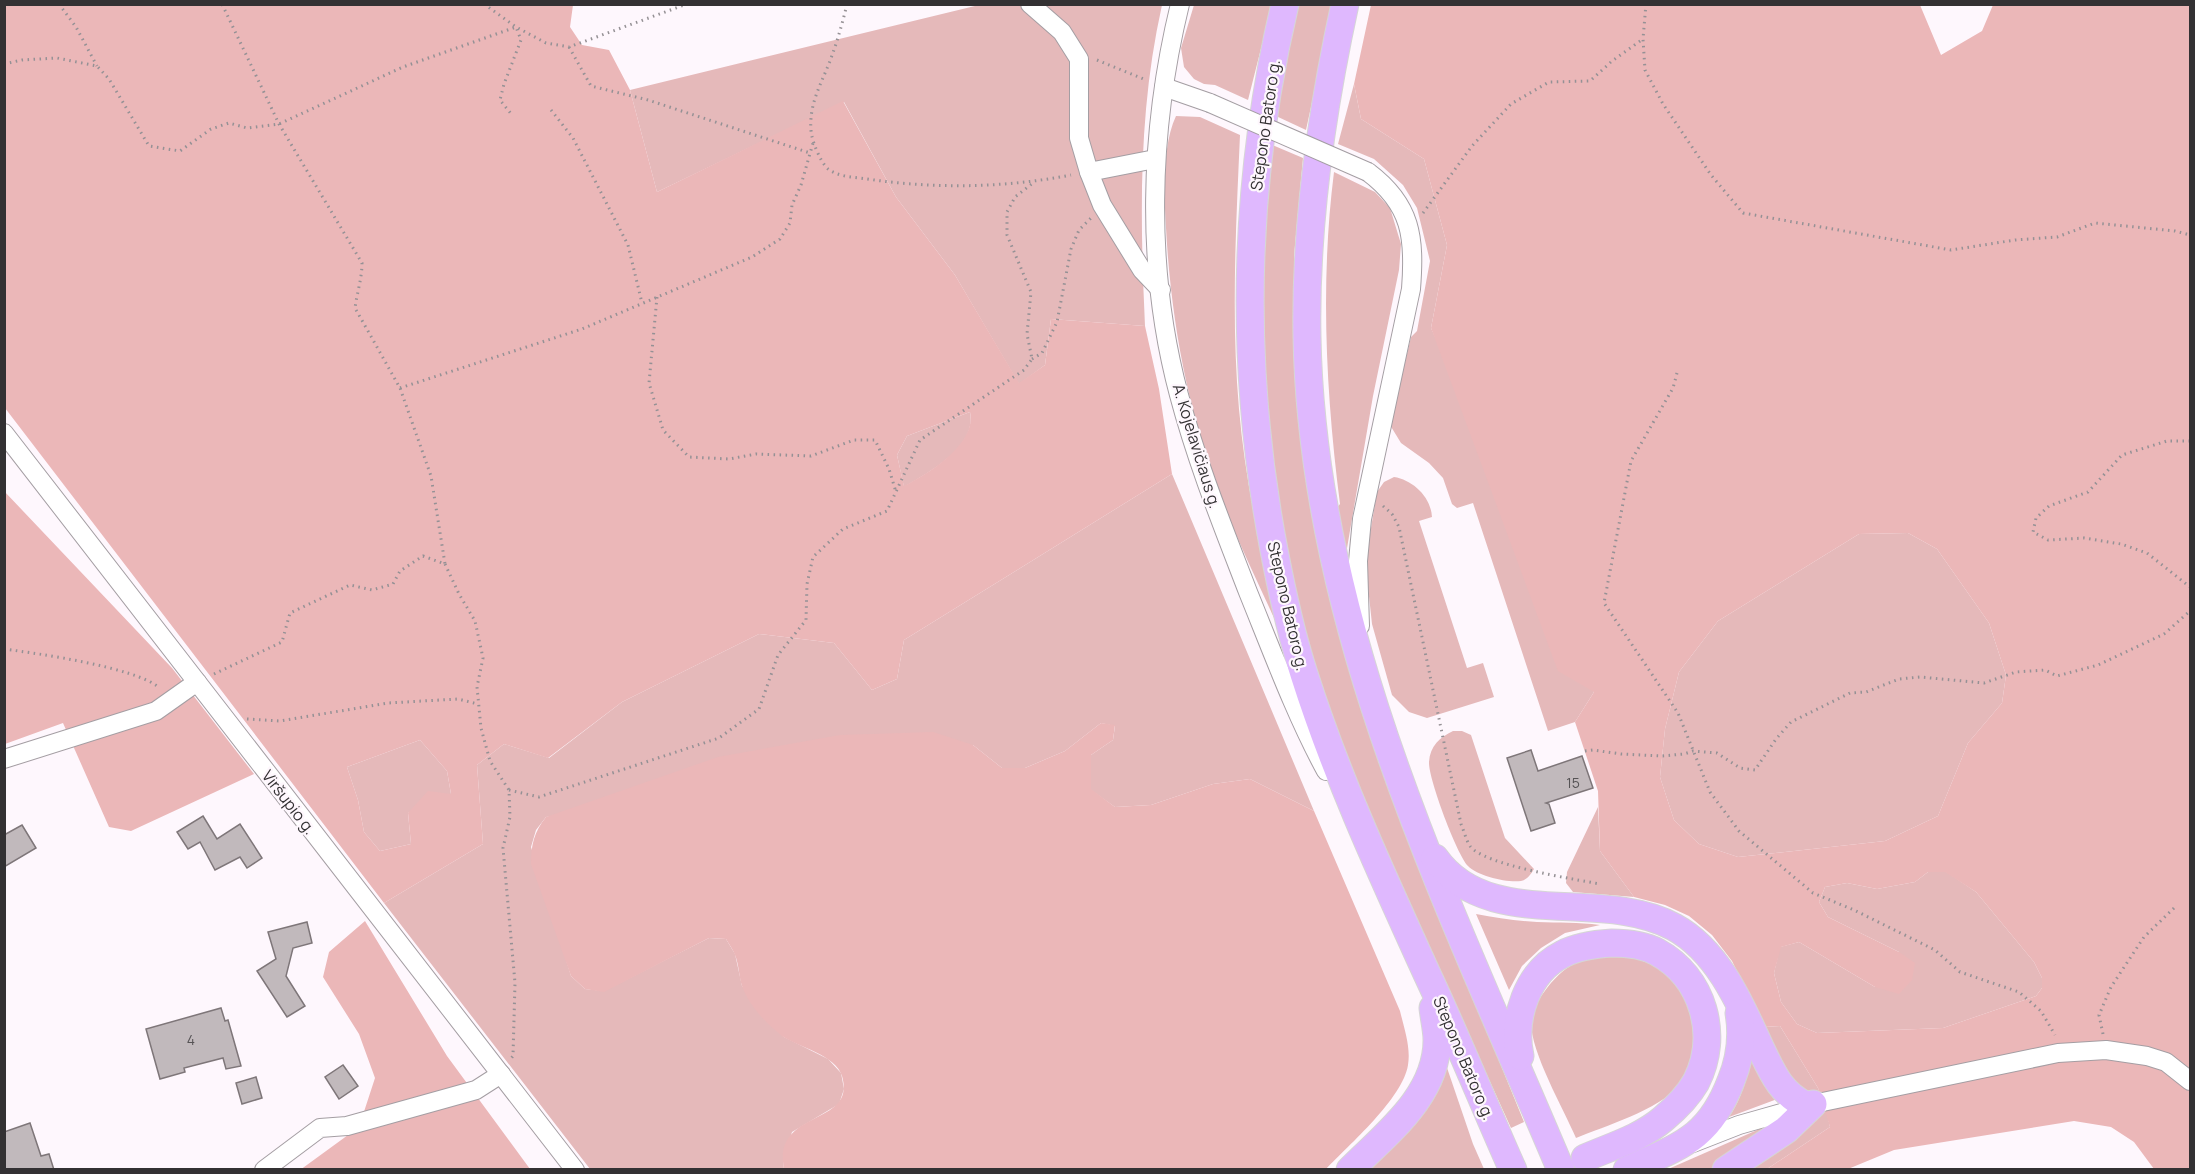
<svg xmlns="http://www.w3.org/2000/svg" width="2195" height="1174" font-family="Manrope,sans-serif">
  <rect width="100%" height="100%" fill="#fef7fd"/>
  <g fill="#e5b9ba">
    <path d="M979 5H1162C1138 112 1140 217 1145 326L1051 319 1045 365 1019 384 955 275 896 197 844 102 657 192 630 90Z"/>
    <polygon points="1194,5 1272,5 1248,100 1215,85 1204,84 1194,79 1184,67 1181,48"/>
    <polygon points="1298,5 1333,5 1306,130 1276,116"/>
    <polygon points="1354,84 1361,119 1424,159 1447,245 1431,328 1594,692 1575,722 1548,731 1473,503 1457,508 1452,504 1443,478 1429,463 1401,443 1390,425 1411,337 1417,331 1430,261 1417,208 1403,185 1374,159 1338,144"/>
    <path d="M1176 116 1200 117 1240 135C1236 226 1231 317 1239 409 1245 480 1261 550 1275 620 1258 583 1240 546 1225 508 1189 419 1171 323 1166 228 1164 194 1162 146 1176 116Z"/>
    <polygon points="1270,144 1303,158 1294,256 1294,330 1317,534 1337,627 1367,721 1436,906 1524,1122 1511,1128 1407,899 1353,774 1314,669 1289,570 1272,477 1260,298"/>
    <path d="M1334 172 1375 192 1390 208 1401 244 1399 270 1373 396 1346 554 1336 509 1340 504C1326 394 1320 283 1334 172Z"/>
    <path d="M970 412C977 447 929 472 904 487L897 455 907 436Z"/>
    <polygon points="1172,474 1314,811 1250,779 1213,784 1151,805 1115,807 1091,790 1091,755 1113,740 1115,726 1101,723 1065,751 1025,768 1002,768 973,745 546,817 536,830 531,847 571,976 585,989 604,991 709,938 726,939 735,954 742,986 784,1037 828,1059 841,1073 844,1089 839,1104 792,1132 783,1162 784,1169 590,1169 384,903 483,844 477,765 504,744 549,758 622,702 759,634 834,643 872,690 897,679 904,640"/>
    <path d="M1394 477C1413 480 1431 497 1432 517L1419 521 1467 668 1483 663 1494 697 1427 718 1409 712 1392 695 1372 624 1368 587V546L1377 492 1384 482Z"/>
    <polygon points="1908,533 1937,549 1989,623 2006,675 2002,703 1968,743 1938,816 1885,841 1738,857 1699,844 1674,820 1660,777 1665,729 1679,672 1718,621 1859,534"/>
    <path d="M1453 731H1462L1471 735 1505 838 1534 869C1531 874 1527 880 1521 881 1507 883 1478 876 1468 866 1457 855 1428 778 1429 762 1430 746 1440 737 1453 731Z"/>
    <polygon points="420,740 447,771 451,794 408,813 411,844 380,851 364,832 358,800 347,767"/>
    <polygon points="1598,807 1600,851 1634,897 1573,892 1566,883 1567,872"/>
    <polygon points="1945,871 1976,892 2034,962 2042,978 2042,988 2036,996 1943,1028 1817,1033 1797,1024 1781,1002 1774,973 1780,947 1799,942 1875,987 1899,952 1828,917 1819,902 1825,887 1847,883 1877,889 1915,882 1928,872"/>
    <path d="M1476 914C1496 918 1517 921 1537 922 1559 923 1578 922 1600 925L1565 933 1541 948 1522 966 1509 990Z"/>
    <path d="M1620 955C1636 959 1653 962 1666 974 1698 1001 1704 1053 1678 1086 1659 1110 1605 1126 1576 1138 1563 1108 1530 1051 1531 1021 1531 1010 1541 996 1547 988 1569 960 1586 957 1620 955Z"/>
    <polygon points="1780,1026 1818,1088 1821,1096 1792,1084 1764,1027"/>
    <path d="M1752 1056 1780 1098 1729 1117C1742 1097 1747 1078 1752 1056Z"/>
    <polygon points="1444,1059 1473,1144 1484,1169 1359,1170"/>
    <polygon points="1826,1109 1830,1127 1767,1169 1736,1170 1741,1164 1806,1130"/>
    <polygon points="1780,1120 1716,1169 1666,1170"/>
  </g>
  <g fill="#ebb7b8" fill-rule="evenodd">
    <path d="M5 4 573 5 570 27 582 45 609 50 630 90 657 192 843 101 896 197 955 275 1019 383 1045 365 1051 319 1145 326 1159 389 1172 474 904 640 897 679 872 690 834 643 759 634 622 702 548 758 504 744 477 765 483 844 384 903 5 408ZM970 412C977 444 928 474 904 486L897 455 907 436ZM420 740 447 771 451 794 428 791 408 813 411 844 380 851 364 832 358 800 347 767Z"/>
    <path d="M1371 5H1920L1941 55 1982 31 1993 5H2190V1169H2154L2134 1142 2111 1127 2074 1121 1894 1150 1848 1169H1767L1830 1127 1818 1088 1780 1026 1764 1027 1732 961 1712 935 1689 916 1665 905 1634 897 1600 851 1598 791 1575 722 1594 692 1558 671 1431 328 1447 245 1424 159 1361 119 1354 84ZM1908 533 1937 549 1989 623 2006 675 2002 703 1968 743 1938 816 1885 841 1738 857 1699 844 1674 820 1660 777 1665 729 1679 672 1718 621 1859 534ZM1928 872H1945L1976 892 2034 962 2042 978V988L2036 996 1943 1028 1817 1033 1797 1024 1781 1002 1774 973 1781 947 1799 942 1875 987 1899 994 1912 980 1915 963 1899 952 1828 917 1819 902 1825 887 1847 883 1877 889 1915 882Z"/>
    <polygon points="4,491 172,668 254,774 131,831 109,827 63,723 5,744"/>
    <path d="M1101 723 1115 725 1113 740 1091 755V789L1115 807 1151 805 1213 784 1250 779 1314 811 1400 1011C1404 1028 1411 1047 1408 1065 1403 1098 1349 1145 1326 1169H784C772 1108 857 1127 842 1076 836 1055 798 1047 782 1036 765 1022 750 1007 742 986 739 977 739 965 735 955 733 950 729 944 726 939L709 938 604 992 585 989 571 976 531 864C531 845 534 832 546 817L718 757 840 735 933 732 973 745 1002 768H1025L1065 751Z"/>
    <polygon points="365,921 447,1056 530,1169 300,1170 359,1127 375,1078 359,1034 323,977 329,952"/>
  </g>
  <g fill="#c1b9bc" stroke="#7e7679" stroke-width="1.5">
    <polygon points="1531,750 1538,771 1582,756 1593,788 1546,803 1549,804 1555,823 1531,831 1507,758"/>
    <polygon points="203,816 217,839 240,824 262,858 247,868 240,857 215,870 200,842 188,849 177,832"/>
    <polygon points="22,825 36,848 4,867 4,835"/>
    <polygon points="307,922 312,943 293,948 286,976 305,1006 287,1017 257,971 276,959 268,932"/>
    <polygon points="221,1008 225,1021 228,1020 241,1066 226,1069 223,1058 184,1068 185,1072 160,1079 146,1029"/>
    <polygon points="343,1065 358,1086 339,1099 325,1077"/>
    <polygon points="256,1077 262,1098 242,1104 236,1083"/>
    <polygon points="30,1123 41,1156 49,1154 54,1170 4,1170 4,1132"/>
  </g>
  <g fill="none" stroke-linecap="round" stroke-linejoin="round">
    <g stroke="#a49ea3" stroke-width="20">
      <g id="minor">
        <polyline points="1030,4 1062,32 1079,59 1079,138 1089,172 1102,205 1142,270 1161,290"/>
        <path d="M1180 4C1149 131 1145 268 1179 395 1197 463 1223 527 1248 592 1272 651 1296 716 1326 771"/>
        <polyline points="1164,87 1210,103"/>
        <polyline points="1089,172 1155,159"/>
        <polyline points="4,433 575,1170"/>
        <path d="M1360 626 1358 561 1362 519 1411 289C1415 238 1412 205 1368 172"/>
        <polyline points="4,759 156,711 197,682"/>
        <polyline points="1693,1143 1739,1125 1813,1104 2058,1053 2106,1050 2147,1056 2166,1062 2190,1081"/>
        <polyline points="264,1170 320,1128 347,1126 476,1090 501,1074"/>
      </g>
    </g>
    <g stroke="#d6d6d6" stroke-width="29">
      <g id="primary">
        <path d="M1285 4C1242 186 1239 367 1274 550 1282 592 1291 634 1304 674 1337 778 1382 875 1427 974 1457 1038 1484 1105 1513 1170"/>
        <path d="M1345 4C1321 114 1305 224 1307 336 1312 631 1449 904 1561 1170"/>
        <path d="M1435 858C1488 933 1601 887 1674 927 1718 951 1740 1003 1760 1047 1772 1072 1780 1093 1807 1106"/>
        <path d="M1520 1056C1512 1018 1527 972 1563 954 1578 946 1596 944 1612 943 1626 943 1644 945 1657 952 1703 977 1720 1035 1696 1082 1688 1096 1675 1109 1663 1119 1641 1138 1610 1147 1585 1158"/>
        <path d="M1350 1170C1386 1134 1437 1096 1437 1040 1437 1030 1434 1018 1433 1008"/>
        <path d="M1627 1170C1680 1146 1709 1139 1731 1081 1740 1059 1743 1037 1739 1013"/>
        <polyline points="1726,1170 1786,1130 1813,1104"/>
      </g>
    </g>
    <g stroke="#959195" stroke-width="3" stroke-dasharray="1.5 4.5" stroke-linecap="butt">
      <polyline points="59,4 76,27 97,66"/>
      <polyline points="484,4 516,27 546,43 569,47 687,4"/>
      <path d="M847 4C842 25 836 46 828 66 819 88 809 106 811 131 812 141 820 161 827 168 837 177 854 177 867 179 935 189 1004 188 1071 175"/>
      <polyline points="1646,4 1643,39 1645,70 1663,104 1711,175 1743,213 1951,250 2015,240 2057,237 2095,223 2175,231 2190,235"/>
      <polyline points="569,47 591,86 648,100 810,153"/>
      <polyline points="1097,60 1146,80"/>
      <polyline points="4,64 22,60 57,58 97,66 109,79 149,146 180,151 211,129 229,123 247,128 279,124 403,67 516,27 521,40 504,84 500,100 512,115"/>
      <polyline points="551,110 573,138 628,245 642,303"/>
      <polyline points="1423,213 1472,146 1511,104 1549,82 1590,81 1612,61 1643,39"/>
      <polyline points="657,297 649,383 663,430 689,457 729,459 756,454 811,456 854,440 875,440 889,469 896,492"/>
      <polyline points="1032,359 1042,353 1057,322 1071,249 1079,230 1091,218"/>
      <polyline points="1677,373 1673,388 1631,461 1604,603 1678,713 1710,792 1739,831 1813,893 1854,910 1935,950 1960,972 2019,992 2041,1011 2055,1035"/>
      <polyline points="400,388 582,329 752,257 780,239 790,223 792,205 801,185 813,143"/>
      <polyline points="2190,441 2167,441 2122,455 2088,492 2049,506 2036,518 2033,532 2048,540 2084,538 2121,544 2147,553 2190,587"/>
      <path d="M1383 506 1392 514 1399 527 1461 824C1464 831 1466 840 1470 846 1483 865 1574 879 1600 884"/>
      <polyline points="445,564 459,594 475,621 483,658 477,687 481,728 490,761 509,790 510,817 503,848 515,983 513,1056 510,1060"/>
      <path d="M4 649C41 654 134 667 160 688"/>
      <path d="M214 674 282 642 290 613 350 585 372 590 393 584 400 571 423 556 445 564 431 476 400 388 355 308C357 293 362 278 362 263L279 124 222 4"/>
      <polyline points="247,719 280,721 388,703 458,699 478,704"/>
      <polyline points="1585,751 1593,750 1621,754 1662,756 1684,754 1693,751 1717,753 1740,768 1755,770 1776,739 1791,722 1850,693 1866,692 1899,679 1920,677 1984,683 2016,672 2045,670 2057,676 2098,665 2164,634 2190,611"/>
      <polyline points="509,790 539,797 719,738 759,709 778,655 806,620 807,584 813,557 843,529 887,511 920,440 1024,370 1032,359 1027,334 1031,292 1007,235 1007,212 1015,197 1033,183"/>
      <polyline points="2103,1034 2099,1015 2111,987 2144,937 2174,908"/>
    </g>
    <use href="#minor" stroke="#fff" stroke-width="18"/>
    <use href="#primary" stroke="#dfb8fe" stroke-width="27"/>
    <g stroke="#a49ea3" stroke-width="20" stroke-linecap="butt">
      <polyline id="minor-bridge" points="1210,103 1368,172"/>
    </g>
    <use href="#minor-bridge" stroke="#fff" stroke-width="18"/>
  </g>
  <g text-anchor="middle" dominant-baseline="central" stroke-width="4.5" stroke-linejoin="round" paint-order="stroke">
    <g font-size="14" fill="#565355">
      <text x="1573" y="782">15</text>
      <text x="191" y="1039">4</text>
    </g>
    <g font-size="16" fill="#333133" stroke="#fef7fd">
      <text transform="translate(1265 125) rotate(-82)">Stepono Batoro g.</text>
      <text transform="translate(1197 446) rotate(73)">A. Kojelavičiaus g.</text>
      <text transform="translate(1288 606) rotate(77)">Stepono Batoro g.</text>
      <text transform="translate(289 802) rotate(52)">Viršupio g.</text>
      <text transform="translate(1464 1058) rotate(67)">Stepono Batoro g.</text>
    </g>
  </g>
  <rect width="2195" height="1174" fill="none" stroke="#333133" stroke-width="12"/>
</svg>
